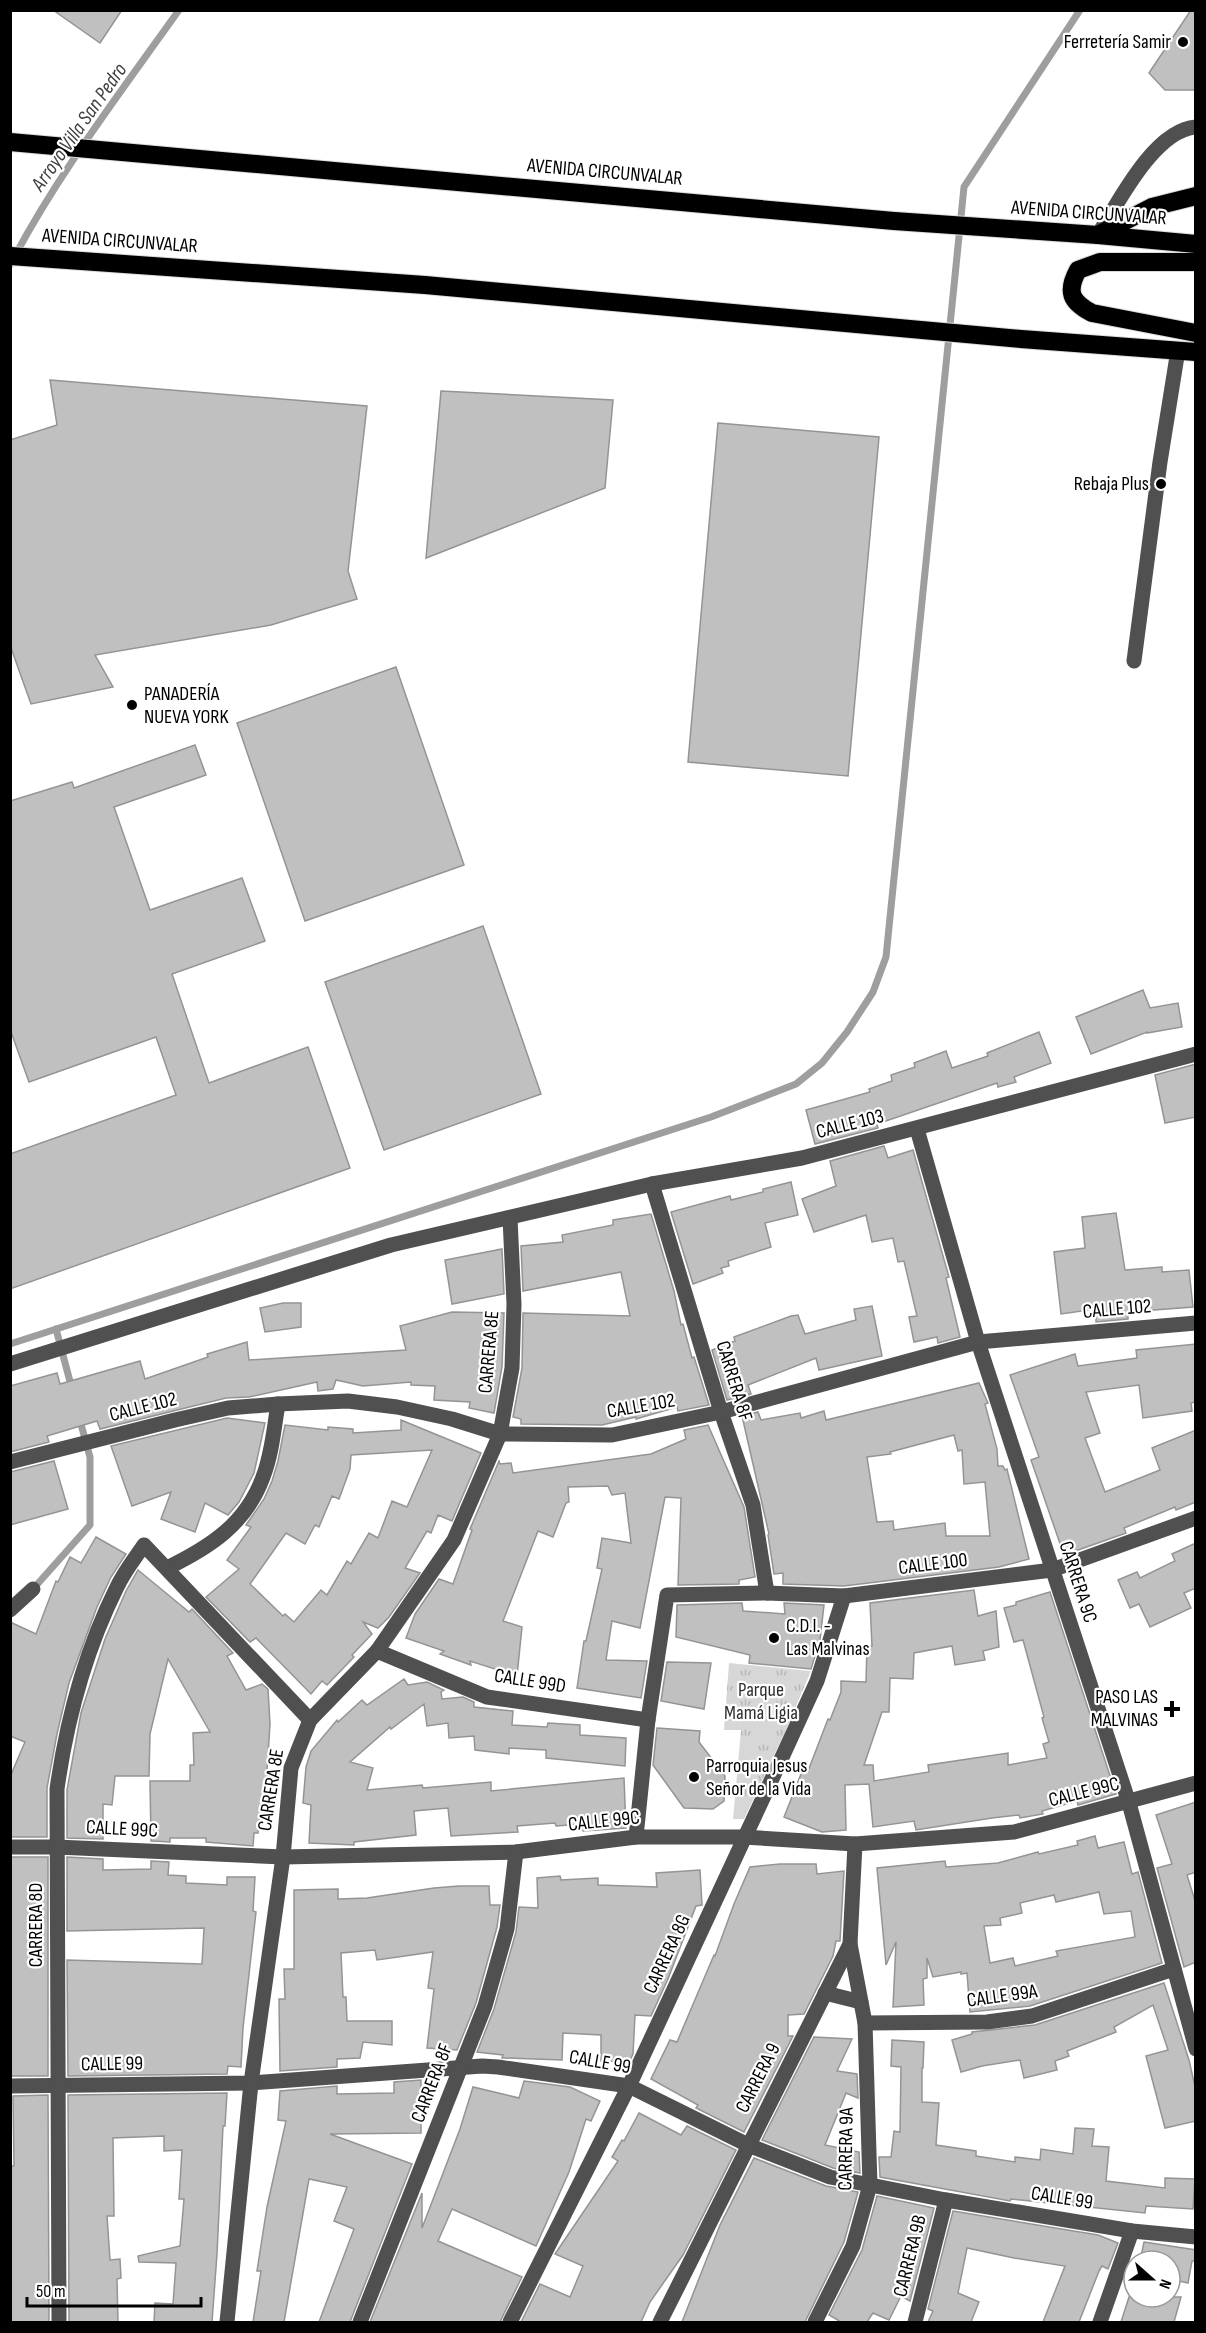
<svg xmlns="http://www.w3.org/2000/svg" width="1206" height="2333" font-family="'Sofia Sans Condensed',sans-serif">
  <defs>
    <pattern id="park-tufts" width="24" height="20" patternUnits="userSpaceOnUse" patternTransform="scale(1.5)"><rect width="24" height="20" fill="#d7d7d7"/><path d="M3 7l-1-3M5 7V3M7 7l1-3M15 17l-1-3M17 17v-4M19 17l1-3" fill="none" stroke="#b7b7b7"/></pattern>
  </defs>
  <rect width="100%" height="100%" fill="#fff"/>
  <polygon fill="url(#park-tufts)" points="729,1663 811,1671 785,1732 744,1819 733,1819 741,1730 724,1730"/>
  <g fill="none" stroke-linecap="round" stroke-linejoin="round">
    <g stroke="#9e9e9e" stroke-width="7">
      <path d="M10 265C57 175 120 93 179 10"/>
      <polyline points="56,1329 72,1389"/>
      <polyline points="10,1344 711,1117 796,1084 822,1063 847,1032 873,992 886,957 964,187 1080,10"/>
      <polyline points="33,1589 90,1525 90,1457 79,1417"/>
    </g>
  </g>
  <g fill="#c0c0c0" stroke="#949494" stroke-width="1.5" fill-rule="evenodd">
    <polygon points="53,10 122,10 100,43"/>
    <polygon points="1191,10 1196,10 1196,90 1165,90 1149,73"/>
    <polygon points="50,380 367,406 348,571 357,599 271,625 95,655 113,687 31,704 10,645 10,440 57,425"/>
    <polygon points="441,391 613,400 605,488 426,558"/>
    <polygon points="718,423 879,437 848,776 688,762"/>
    <polygon points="396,667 464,865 305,921 237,723"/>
    <polygon points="195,745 206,775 114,807 150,910 242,878 265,941 172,974 209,1083 308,1047 350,1168 10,1289 10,1154 176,1095 156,1037 29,1082 10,1029 10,801 72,782 74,788"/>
    <polygon points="483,926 541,1094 384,1150 325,982"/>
    <polygon points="1143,990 1150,1008 1178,1003 1182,1027 1147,1033 1147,1032 1091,1054 1076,1017"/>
    <polygon points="1039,1032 1051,1063 1014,1077 1016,1082 998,1087 997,1083 877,1124 878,1128 815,1144 806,1110 870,1092 869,1089 892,1081 891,1075 915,1067 914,1063 946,1051 952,1068 988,1056 987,1053"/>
    <polygon points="1196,1064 1196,1117 1165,1123 1155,1075"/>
    <polygon points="884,1146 888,1158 913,1150 949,1277 946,1278 960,1337 938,1343 937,1337 914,1342 909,1317 917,1316 904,1261 898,1262 893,1238 872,1242 866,1215 814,1232 802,1199 836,1186 830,1161"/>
    <polygon points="791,1182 798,1215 765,1223 771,1247 728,1261 729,1266 721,1268 723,1273 693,1284 671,1212 730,1196 731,1200 763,1192 763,1189"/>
    <polygon points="1116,1213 1125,1270 1162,1267 1162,1272 1189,1270 1193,1307 1128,1312 1128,1319 1096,1322 1096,1309 1061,1314 1054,1252 1085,1248 1082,1217"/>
    <polygon points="651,1214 674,1291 681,1325 683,1324 692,1358 694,1357 709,1405 678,1411 677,1407 636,1419 636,1417 602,1425 521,1424 521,1419 513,1417 522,1368 523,1313 630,1316 621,1272 523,1291 521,1246 563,1242 562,1235 613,1225 613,1220"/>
    <polygon points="502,1249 504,1294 452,1304 445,1260"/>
    <polygon points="283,1303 301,1303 301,1327 265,1332 260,1308"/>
    <polygon points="872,1306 882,1356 819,1370 816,1358 748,1385 751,1394 727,1400 712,1350 735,1341 734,1337 791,1316 798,1315 805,1334 856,1320 854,1309"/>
    <polygon points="452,1312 504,1313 502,1367 494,1413 469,1408 470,1402 434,1400 435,1386 411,1385 411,1382 363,1386 336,1380 333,1389 318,1391 317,1382 249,1397 226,1398 100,1429 97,1421 47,1436 49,1442 10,1452 10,1386 57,1373 60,1384 140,1361 145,1379 208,1357 207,1354 247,1342 249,1360 406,1350 400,1326"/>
    <polygon points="1196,1344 1196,1402 1191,1403 1192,1411 1143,1418 1139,1385 1086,1392 1100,1433 1085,1438 1105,1492 1160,1470 1152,1448 1196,1430 1196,1502 1176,1510 1175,1507 1124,1528 1126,1533 1064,1555 1031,1460 1039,1457 1010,1375 1075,1354 1078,1366 1137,1358 1136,1350"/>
    <path d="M979 1383 988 1403 985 1404 997 1449 998 1466H1003L1005 1470 1007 1469 1029 1559 999 1567 844 1586 783 1584V1573L774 1574 768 1535 769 1534 742 1416 758 1412 761 1420 800 1413 801 1418 824 1411 826 1420ZM954 1435 958 1451 962 1450 964 1484 985 1482 990 1536H946L945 1523 894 1530 893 1521 877 1522 867 1457 891 1454 890 1452Z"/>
    <polygon points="227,1418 265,1423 254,1473 239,1502 228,1515 205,1503 195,1532 161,1519 171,1492 132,1506 111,1446"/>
    <path d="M401 1420 481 1453 452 1521 438 1515 431 1533 427 1531 405 1568 420 1573 389 1617 378 1628 363 1622 372 1634 352 1655 354 1657 327 1685 322 1681 311 1694 256 1638 250 1642 206 1597 239 1569 227 1560 251 1527 246 1525 264 1499 272 1481 278 1461 285 1425 328 1430V1427L353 1429V1433L401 1430ZM432 1450 407 1507 392 1501 378 1538 369 1533 351 1564 347 1561 327 1595 321 1590 294 1622 285 1614 283 1616 250 1584 286 1533 305 1544 315 1525 319 1527 332 1496 339 1499 350 1469 351 1455Z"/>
    <polygon points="708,1425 744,1507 755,1577 739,1580 739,1584 678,1585 681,1498 665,1497 640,1628 612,1621 606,1660 647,1661 641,1698 577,1688 584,1641 586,1641 602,1569 597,1568 602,1538 631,1543 625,1493 612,1495 608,1486 568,1487 569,1502 566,1503 553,1537 538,1531 503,1621 522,1627 517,1676 470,1661 471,1665 440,1654 444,1651 406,1638 415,1614 439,1579 453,1584 472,1530 470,1529 499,1461 500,1464 511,1463 513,1473 651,1454 686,1439 684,1430"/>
    <polygon points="54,1461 68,1509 10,1525 10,1472"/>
    <polygon points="96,1537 126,1554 111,1577 97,1607 69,1683 57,1734 47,1788 47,1837 10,1837 10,1777 25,1742 10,1736 10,1622 36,1634 56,1581 58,1582 70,1557 81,1563"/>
    <polygon points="1196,1543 1196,1588 1184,1593 1191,1608 1150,1627 1139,1604 1130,1608 1118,1580 1137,1572 1140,1578 1175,1561 1172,1554"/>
    <polygon points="138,1570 189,1612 192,1609 233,1653 227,1656 246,1690 262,1684 268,1689 270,1724 266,1786 262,1815 260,1815 258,1833 254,1833 253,1846 206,1842 206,1838 170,1838 170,1842 151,1841 150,1781 190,1781 190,1765 194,1765 193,1733 210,1732 168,1659 150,1734 149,1776 115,1776 112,1805 103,1804 103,1839 67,1838 67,1790 81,1713 105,1639 126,1591"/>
    <polygon points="974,1590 978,1616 996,1611 999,1647 983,1651 985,1660 955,1665 952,1646 914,1653 913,1679 890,1678 889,1712 882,1712 864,1765 873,1765 874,1781 929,1772 928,1765 1008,1753 1008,1765 1047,1758 1043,1744 1049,1742 1042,1718 1044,1717 1023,1640 1014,1642 1004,1608 1016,1605 1016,1602 1050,1592 1116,1794 1078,1805 1077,1801 1042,1811 1043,1814 1020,1818 1019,1815 992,1818 916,1830 914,1821 873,1827 869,1784 845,1785 846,1830 822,1832 784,1817 803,1769 808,1771 828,1719 830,1720 841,1692 841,1681 866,1682 867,1646 872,1646 870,1603"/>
    <polygon points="742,1603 743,1611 785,1614 784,1603 824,1605 820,1640 811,1669 749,1663 750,1655 676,1637 677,1605"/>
    <polygon points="667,1662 711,1663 704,1709 661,1701"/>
    <polygon points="404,1679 408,1685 427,1682 444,1690 441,1692 442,1699 463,1697 474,1702 474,1707 513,1711 512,1725 547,1727 548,1723 580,1725 580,1735 626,1738 625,1766 546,1758 546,1750 509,1748 509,1754 475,1750 474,1736 449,1738 448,1723 427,1726 424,1704 391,1729 390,1727 350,1762 373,1768 367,1790 422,1785 423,1788 491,1782 491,1791 624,1778 626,1828 583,1831 583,1824 556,1826 555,1823 517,1826 518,1832 451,1836 448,1808 414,1811 416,1835 354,1842 354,1845 309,1843 311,1805 303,1803 306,1767 311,1751 337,1720 338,1722 362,1700 367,1705"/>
    <polygon points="657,1728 700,1731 699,1742 725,1776 724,1801 713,1809 684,1808 653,1765"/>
    <polygon points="1196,1802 1196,1872 1187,1875 1196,1904 1196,1962 1184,1967 1157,1868 1172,1864 1156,1815"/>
    <path d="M1095 1836 1098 1848 1124 1842 1132 1874 1138 1872 1162 1963 1030 2006 970 2012 967 1973 961 1974V1972L933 1977 927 1958V1978L923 1979 924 2005 893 2007 896 1942 886 1965 877 1868 945 1861 946 1867 998 1863 1038 1852 1039 1854 1078 1845 1077 1841ZM1099 1892 1104 1914 1131 1911 1135 1937 1056 1951 1058 1956 1015 1966 1013 1958 990 1963 984 1926 1001 1925 1000 1918 1022 1913 1020 1903 1054 1895 1056 1902Z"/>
    <rect x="10" y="1857" width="38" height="219"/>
    <polygon points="67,1857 103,1859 103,1870 151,1869 151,1861 169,1862 168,1875 186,1876 186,1883 227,1885 227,1877 255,1877 253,1911 256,1912 243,2028 241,2067 228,2066 227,2074 68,2076 67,1960 202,1964 204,1928 67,1931"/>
    <polygon points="780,1864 816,1864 817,1874 844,1871 840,1941 836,1941 833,1956 804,2014 788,2015 788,2036 793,2036 744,2132 696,2108 698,2105 651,2079 670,2040 677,2042 714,1955 715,1956 734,1904 750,1867"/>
    <polygon points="700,1870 702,1905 696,1906 668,1979 651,2016 635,2015 633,2054 629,2062 601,2061 601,2035 563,2033 562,2060 505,2058 502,2058 503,2055 477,2052 494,2009 516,1932 519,1907 538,1908 537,1878 560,1876 561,1880 598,1878 598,1885 657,1887 656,1873"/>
    <polygon points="459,1886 489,1886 490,1905 500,1905 497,1927 476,2003 457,2050 427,2048 434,1989 428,1988 433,1952 377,1960 375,1950 341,1953 343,1997 346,1997 347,2021 392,2021 392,2045 363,2042 360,2058 337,2059 337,2067 280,2071 279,1999 285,1999 284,1969 294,1969 294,1890 338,1889 338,1899 367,1898 434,1888"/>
    <polygon points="1164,1983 1189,2060 1196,2091 1196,2121 1165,2128 1146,2056 1168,2050 1153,2005 1114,2027 1116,2032 1067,2051 1069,2056 1055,2061 1057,2070 1024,2078 1020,2060 982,2066 961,2072 952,2040 972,2034 972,2032 1035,2025"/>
    <polygon points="814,2037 852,2039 837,2071 857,2074 858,2098 846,2093 825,2145 859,2152 860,2173 833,2168 762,2140"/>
    <polygon points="892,2040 924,2042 923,2068 922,2068 922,2102 939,2103 936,2145 976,2151 976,2156 1015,2162 1015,2157 1040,2160 1041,2149 1073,2154 1075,2128 1094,2129 1092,2146 1109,2147 1106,2181 1165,2188 1165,2178 1195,2179 1193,2209 1146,2206 1145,2213 1011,2199 1010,2201 880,2177 879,2157 891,2157 894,2131 900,2132 901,2067 891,2066"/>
    <polygon points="421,2080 421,2133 330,2134 412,2164 350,2322 319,2322 354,2229 334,2221 347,2187 309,2179 284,2322 253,2322 261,2271 257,2271 267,2207 286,2121 278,2120 280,2091 337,2086 337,2094 394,2093 394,2082"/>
    <polygon points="524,2081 570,2087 600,2101 591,2121 586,2119 569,2172 536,2246 452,2209 438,2241 522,2277 500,2322 370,2322 422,2193 422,2228 460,2129 473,2087 519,2098"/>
    <polygon points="227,2093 225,2126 223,2126 217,2254 212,2322 154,2322 155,2303 173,2304 176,2263 139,2262 138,2256 180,2246 184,2199 179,2199 182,2150 164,2151 164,2136 113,2138 114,2216 107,2216 110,2260 120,2259 121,2278 117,2279 118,2322 69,2322 68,2095"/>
    <polygon points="48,2095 49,2322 10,2322 10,2166 14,2166 13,2096"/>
    <polygon points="639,2113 681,2135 687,2126 736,2150 683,2255 650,2302 641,2322 521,2322 540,2284 570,2297 583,2266 555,2254 618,2161 612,2157 622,2140 624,2141"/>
    <polygon points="754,2158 826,2186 858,2192 844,2242 805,2322 682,2322 720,2225"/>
    <polygon points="877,2196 934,2208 910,2301 901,2296 889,2320 873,2313 867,2322 841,2322 829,2315 862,2250"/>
    <polygon points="953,2211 1098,2235 1118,2243 1108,2269 1102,2266 1099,2271 1079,2322 1043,2322 1065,2266 1014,2258 967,2248 958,2293 979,2302 971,2322 928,2322 933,2311 928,2309"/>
    <polygon points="1144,2242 1196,2250 1196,2261 1192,2261 1188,2283 1170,2279 1170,2261 1140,2261"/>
    <polygon points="1129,2297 1181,2297 1174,2322 1121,2322"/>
  </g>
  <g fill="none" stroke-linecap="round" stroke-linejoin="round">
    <g stroke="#dbdbdb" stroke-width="20">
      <g id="highway">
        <polyline points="10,142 894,221 1098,235 1196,244"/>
        <polyline points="1098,235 1152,207 1196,196"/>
        <polyline points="10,256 425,285 1021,339 1196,352"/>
        <path d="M1196 262H1100L1078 270C1066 292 1071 302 1092 313L1196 333"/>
      </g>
    </g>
    <g stroke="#505050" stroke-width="15">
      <path d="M1098 235C1118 203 1154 130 1196 127"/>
      <polyline points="1134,661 1160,462 1178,350"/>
      <polyline points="917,1129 978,1342 1129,1803 1196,2049"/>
      <polyline points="652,1184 721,1412 753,1505 767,1593"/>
      <polyline points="10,1364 391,1245 652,1184 802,1158 1196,1054"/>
      <polyline points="10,1462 175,1420 228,1408 278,1404 348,1401 397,1407 452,1419 500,1434 612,1435 721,1412 978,1342 1196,1323"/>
      <path d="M167 1568C210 1547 246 1524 263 1477 272 1454 274 1428 278 1404"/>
      <polyline points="10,1610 33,1589"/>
      <polyline points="377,1651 487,1697 648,1720"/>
      <polyline points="636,1837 648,1720 667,1595 767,1593 844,1596 1052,1570 1196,1518"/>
      <polyline points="10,1847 56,1847 283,1857 516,1852 636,1837 743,1837 855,1844 1014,1832 1196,1783"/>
      <polyline points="825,1993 861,2002"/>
      <polyline points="865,2023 987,2022 1032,2016 1174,1969"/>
      <polyline points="10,2086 251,2083 482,2066 498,2067 629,2086 748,2145 830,2177 946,2200 1132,2231 1196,2237"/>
      <path d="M59 2322 57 1789C67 1718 85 1651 117 1587 124 1572 135 1558 144 1545L310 1720"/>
      <polyline points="227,2322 251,2083 283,1857 291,1768 310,1720 377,1651 454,1540 500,1434 512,1368 514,1304 510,1218"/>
      <polyline points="360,2322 485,2006 507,1929 516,1852"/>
      <polyline points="510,2322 629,2086 784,1753 817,1681 844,1596"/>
      <polyline points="660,2322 850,1944 855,1844"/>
      <polyline points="815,2322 853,2246 870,2185 865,2023 850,1944"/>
      <polyline points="915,2322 946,2200"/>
      <polyline points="1100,2322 1132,2231"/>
    </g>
    <use href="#highway" stroke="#000" stroke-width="18"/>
  </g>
  <g fill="#000" stroke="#fff" stroke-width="2">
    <circle cx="1183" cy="42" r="6"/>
    <circle cx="1161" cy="484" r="6"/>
    <circle cx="132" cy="705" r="6"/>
    <circle cx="774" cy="1638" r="6"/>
    <path d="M1169 1700h6v6h6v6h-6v6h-6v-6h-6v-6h6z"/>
    <circle cx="694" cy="1777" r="6"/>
  </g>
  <g text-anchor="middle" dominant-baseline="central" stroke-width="4.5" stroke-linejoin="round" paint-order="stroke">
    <g font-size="20" fill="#000" stroke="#fff" text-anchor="end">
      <text x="1171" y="42">Ferretería Samir</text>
      <text x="1149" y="484">Rebaja Plus</text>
      <text x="144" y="694" text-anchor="start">PANADERÍA<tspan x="144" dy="23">NUEVA YORK</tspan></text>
      <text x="786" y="1626" text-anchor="start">C.D.I. -<tspan x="786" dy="23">Las Malvinas</tspan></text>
      <text x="1158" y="1697">PASO LAS<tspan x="1158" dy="23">MALVINAS</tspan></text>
      <text x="706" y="1766" text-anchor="start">Parroquia Jesus<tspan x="706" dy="23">Señor de la Vida</tspan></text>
    </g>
    <g font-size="20" fill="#000" stroke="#fff">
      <text transform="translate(605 172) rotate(5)">AVENIDA CIRCUNVALAR</text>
      <text transform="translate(1089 213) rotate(4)">AVENIDA CIRCUNVALAR</text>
      <text transform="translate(120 241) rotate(4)">AVENIDA CIRCUNVALAR</text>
      <text transform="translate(850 1124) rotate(-14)">CALLE 103</text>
      <text transform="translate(1117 1309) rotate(-5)">CALLE 102</text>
      <text transform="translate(489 1352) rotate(-85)">CARRERA 8E</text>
      <text transform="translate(734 1381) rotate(73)">CARRERA 8F</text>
      <text transform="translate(641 1406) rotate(-10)">CALLE 102</text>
      <text transform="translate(143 1407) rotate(-14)">CALLE 102</text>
      <text transform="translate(933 1564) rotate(-7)">CALLE 100</text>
      <text transform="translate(1078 1582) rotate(72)">CARRERA 9C</text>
      <text transform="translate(530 1681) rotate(9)">CALLE 99D</text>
      <text transform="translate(271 1790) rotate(-81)">CARRERA 8E</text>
      <text transform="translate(1084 1792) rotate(-14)">CALLE 99C</text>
      <text transform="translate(604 1821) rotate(-6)">CALLE 99C</text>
      <text transform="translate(122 1829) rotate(3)">CALLE 99C</text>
      <text transform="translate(36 1925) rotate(-90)">CARRERA 8D</text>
      <text transform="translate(667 1954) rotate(-65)">CARRERA 8G</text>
      <text transform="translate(1002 1996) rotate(-8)">CALLE 99A</text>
      <text transform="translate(600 2062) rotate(10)">CALLE 99</text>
      <text transform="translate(112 2064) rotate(-1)">CALLE 99</text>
      <text transform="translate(758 2078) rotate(-63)">CARRERA 9</text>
      <text transform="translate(432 2083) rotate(-69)">CARRERA 8F</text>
      <text transform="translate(846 2149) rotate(-89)">CARRERA 9A</text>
      <text transform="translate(1062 2198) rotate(9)">CALLE 99</text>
      <text transform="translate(910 2256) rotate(-76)">CARRERA 9B</text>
    </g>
    <g font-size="20" fill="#2e2e2e" stroke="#fff">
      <text x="761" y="1690">Parque<tspan x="761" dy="23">Mamá Ligia</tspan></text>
    </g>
    <g font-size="21" font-style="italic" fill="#3f3f3f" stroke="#fff">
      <text transform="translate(79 127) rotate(-55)">Arroyo Villa San Pedro</text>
    </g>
  </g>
  <rect width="1206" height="2333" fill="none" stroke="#000000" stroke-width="24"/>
  <g transform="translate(1152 2279) rotate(111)"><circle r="28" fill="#ffffff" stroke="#999999" stroke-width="1.5"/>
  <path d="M0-4.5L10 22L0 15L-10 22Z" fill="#000000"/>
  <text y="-9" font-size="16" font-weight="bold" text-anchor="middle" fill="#000000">N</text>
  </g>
  <path d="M27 2297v9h174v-9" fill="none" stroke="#000000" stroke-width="3"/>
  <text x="36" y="2297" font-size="18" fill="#000000" stroke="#ffffff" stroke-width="4.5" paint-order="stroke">50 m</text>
</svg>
